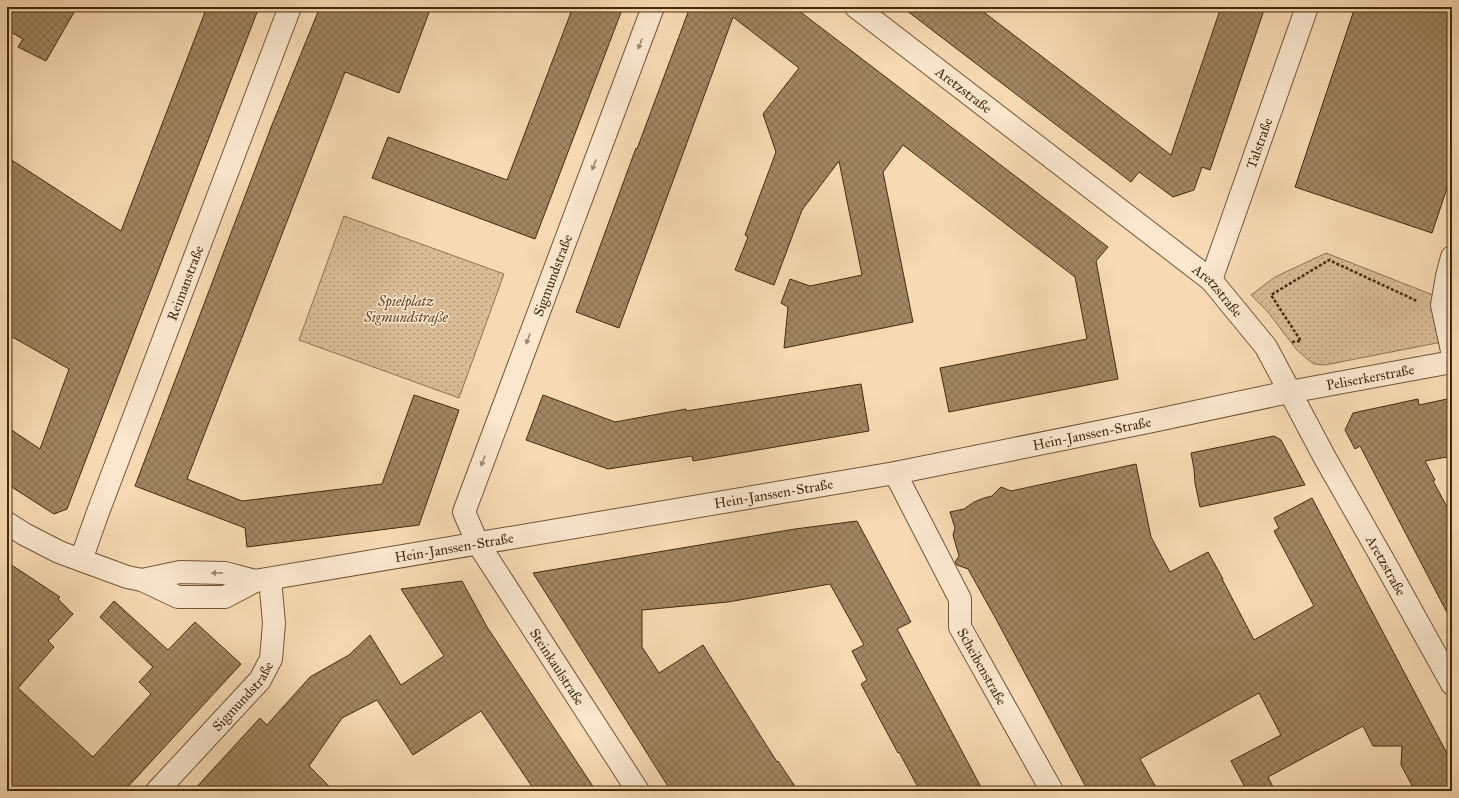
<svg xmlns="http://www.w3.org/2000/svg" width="1459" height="798" font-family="'IM FELL Great Primer',serif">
  <defs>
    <pattern id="park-dots" width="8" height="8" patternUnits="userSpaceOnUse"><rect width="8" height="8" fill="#d9bc97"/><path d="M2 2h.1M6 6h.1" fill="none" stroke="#b29979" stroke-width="1.8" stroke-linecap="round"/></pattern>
    <pattern id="building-cross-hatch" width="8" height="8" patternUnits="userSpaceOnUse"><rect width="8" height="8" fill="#a28663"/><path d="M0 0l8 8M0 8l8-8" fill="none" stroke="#866e50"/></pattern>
  </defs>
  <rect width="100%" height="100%" fill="#f7dab4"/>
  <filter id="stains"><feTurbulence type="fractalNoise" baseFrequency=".005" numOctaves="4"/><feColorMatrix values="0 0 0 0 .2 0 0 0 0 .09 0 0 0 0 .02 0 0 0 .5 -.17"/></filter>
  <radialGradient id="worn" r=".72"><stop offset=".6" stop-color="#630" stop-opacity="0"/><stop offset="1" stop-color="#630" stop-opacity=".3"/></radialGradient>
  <g fill="url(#park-dots)" stroke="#8f7351">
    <polygon points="344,216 504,274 459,398 299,340"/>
    <polygon points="1326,253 1433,295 1452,340 1325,365 1314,364 1306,358 1296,349 1268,312 1251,295 1275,277"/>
  </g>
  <g fill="url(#building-cross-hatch)" stroke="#452a0b">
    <polygon points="7,7 77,7 46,61 18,47 23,39 7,30"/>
    <polygon points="207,7 259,7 67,509 54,514 7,484 7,427 40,449 69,369 7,334 7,157 121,231"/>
    <polygon points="320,7 431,7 399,93 345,72 187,479 242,501 382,484 414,395 459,410 419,525 247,547 245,528 135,486 272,125"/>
    <polygon points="573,7 623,7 535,239 372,178 388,137 507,180"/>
    <polygon points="690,7 794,7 1108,247 1096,261 1118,379 949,412 940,368 1087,339 1075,277 903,145 883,172 913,322 784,348 788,307 781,303 790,279 810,286 862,275 839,161 802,210 774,285 735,270 748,237 745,235 776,152 763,114 799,68 733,17 619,328 576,312 636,148 637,149"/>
    <polygon points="902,7 977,7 1171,155 1221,7 1265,7 1210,170 1202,167 1194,190 1173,197 1139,172 1131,182"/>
    <polygon points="1355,7 1452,7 1452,173 1432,233 1295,187"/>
    <polygon points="861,384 869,431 693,461 692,456 608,469 526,440 543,395 615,422 686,409 686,411"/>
    <polygon points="1452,398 1452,456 1425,461 1435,480 1433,481 1452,516 1452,622 1360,446 1355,449 1345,430 1353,413 1418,399 1419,405"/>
    <polygon points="1274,436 1281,440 1305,485 1200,507 1195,483 1194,469 1191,453"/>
    <polygon points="1136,464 1151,537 1170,572 1208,552 1223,579 1222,579 1254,640 1314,606 1274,531 1279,528 1274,518 1312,498 1452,763 1452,791 1415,791 1401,765 1402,746 1373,746 1363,726 1268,777 1275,791 1247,791 1231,761 1281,735 1259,693 1140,759 1158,791 1088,791 996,619 968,569 957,565 955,562 959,556 953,535 955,528 950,512 964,509 974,502 984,498 992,496 1001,487 1011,491"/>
    <polygon points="857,521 911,622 897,629 983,791 920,791 899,752 898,753 861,684 867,680 852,651 864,645 830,584 728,602 642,610 642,647 659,673 703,645 777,762 778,761 798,791 671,791 533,573 795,529"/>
    <polygon points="7,562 60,597 58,599 73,614 48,641 54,647 18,688 93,757 151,694 139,682 153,667 100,617 114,601 168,650 195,622 241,664 124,791 7,791"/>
    <polygon points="462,581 487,627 596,791 535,791 481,711 413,755 377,700 342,718 309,766 334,791 193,791 260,718 267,725 310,677 349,655 370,635 401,685 444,656 401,589"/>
  </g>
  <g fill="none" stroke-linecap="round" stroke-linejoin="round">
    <g stroke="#725635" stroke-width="24">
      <g id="minor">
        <path id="s1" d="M856 7 1211 280 1266 347 1325 458 1386 565 1452 684"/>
        <polyline points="1452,257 1447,276 1442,305 1452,351"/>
        <path id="s2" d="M1211 280 1307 7"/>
        <path id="s3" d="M895 473 960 599V627L1052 791"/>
        <path id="s4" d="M7 523 24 534 59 552 127 577 142 580 178 597H225L255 581 895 473 1148 422 1289 392 1452 362"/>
        <path id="s5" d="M81 560 98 512 290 7"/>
        <polyline points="142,580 180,572 225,573 255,581"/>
        <path id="s6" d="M157 791 260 680 271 659 274 623 270 579"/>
        <path id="s7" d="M638 791 477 542 464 512 653 7"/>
      </g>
    </g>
    <polyline stroke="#452a0b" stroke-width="2.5" stroke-dasharray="3 2" stroke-linecap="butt" points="1292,342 1301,341 1271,295 1329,260 1417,301"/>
    <use href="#minor" stroke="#fae7ce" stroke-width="22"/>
  </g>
  <defs><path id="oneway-solid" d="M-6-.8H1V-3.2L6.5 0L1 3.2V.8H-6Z"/></defs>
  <g fill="#a0886c">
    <use href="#oneway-solid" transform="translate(640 44) rotate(111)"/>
    <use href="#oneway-solid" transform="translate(594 165) rotate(111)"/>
    <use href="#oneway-solid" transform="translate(528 339) rotate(111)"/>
    <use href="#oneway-solid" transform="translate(483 461) rotate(111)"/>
    <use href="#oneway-solid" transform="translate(217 573) rotate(179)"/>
  </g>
  <g text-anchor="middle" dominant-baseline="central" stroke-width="3" stroke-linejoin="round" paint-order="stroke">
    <g font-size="14" fill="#452a0b" stroke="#fae7ce">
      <text stroke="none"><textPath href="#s1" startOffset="136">Aretzstraße</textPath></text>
      <text stroke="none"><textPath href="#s2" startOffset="145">Talstraße</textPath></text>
      <text stroke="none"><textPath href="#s7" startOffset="582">Sigmundstraße</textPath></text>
      <text stroke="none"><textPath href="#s5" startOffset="296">Reimanstraße</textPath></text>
      <text stroke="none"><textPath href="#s1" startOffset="460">Aretzstraße</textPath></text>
      <text stroke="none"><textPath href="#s4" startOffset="1402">Peliserkerstraße</textPath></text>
      <text stroke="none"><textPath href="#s4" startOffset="1118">Hein-Janssen-Straße</textPath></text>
      <text stroke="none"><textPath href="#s4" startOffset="794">Hein-Janssen-Straße</textPath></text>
      <text stroke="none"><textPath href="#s4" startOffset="470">Hein-Janssen-Straße</textPath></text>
      <text stroke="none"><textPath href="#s1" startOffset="784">Aretzstraße</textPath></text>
      <text stroke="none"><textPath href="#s3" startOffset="215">Scheibenstraße</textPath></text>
      <text transform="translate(557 667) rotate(57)">Steinkaulstraße</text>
      <text stroke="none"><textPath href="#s6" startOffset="128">Sigmundstraße</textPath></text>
    </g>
    <g font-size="14" font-style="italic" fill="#634727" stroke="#fae7ce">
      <text x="406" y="301">Spielplatz<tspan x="406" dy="16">Sigmundstraße</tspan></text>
    </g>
  </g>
  <rect width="1459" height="798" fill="none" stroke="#f7dab4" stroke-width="24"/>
  <rect x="8" y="8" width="1443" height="782" fill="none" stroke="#452a0b" stroke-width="2"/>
  <rect x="12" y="12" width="1435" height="774" fill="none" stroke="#452a0b"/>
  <rect width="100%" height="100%" filter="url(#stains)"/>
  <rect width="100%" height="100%" fill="url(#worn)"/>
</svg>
